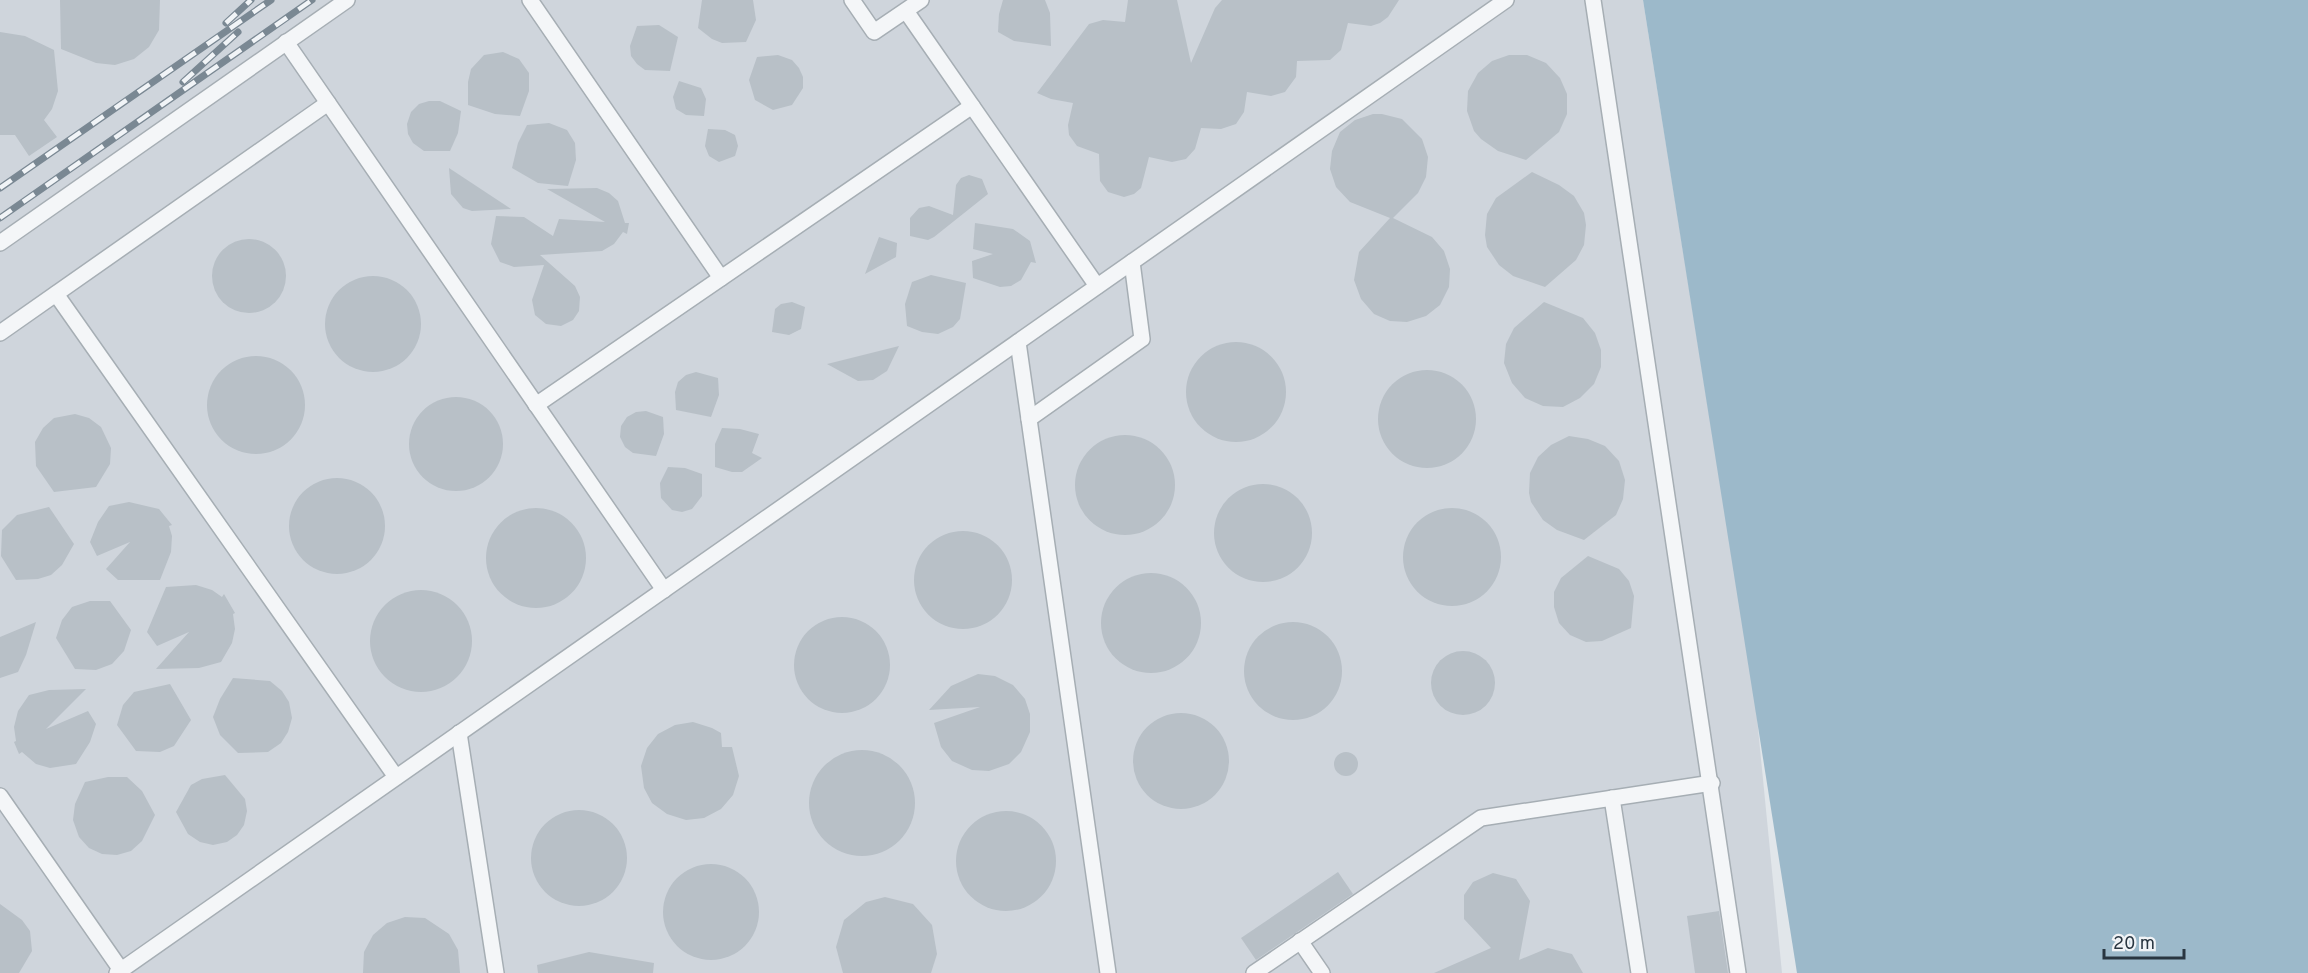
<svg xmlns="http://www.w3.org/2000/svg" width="2308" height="973" font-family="Overpass,sans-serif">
  <rect width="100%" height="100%" fill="#e1e6ea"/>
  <polygon fill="#cfd5dc" points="0,0 1643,0 1756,708 1782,973 0,973"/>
  <polygon fill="#9cb9ca" points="1643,0 2308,0 2308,973 1797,973"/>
  <g fill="#b8c0c7">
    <polygon points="60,0 160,0 159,30 149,47 134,59 115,65 96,63 61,49"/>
    <polygon points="702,0 753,0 756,20 746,42 722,43 712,39 698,28"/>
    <polygon points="1003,0 1045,0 1050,13 1051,46 1014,41 998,32 999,14"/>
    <polygon points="1128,0 1177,0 1191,63 1215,8 1222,0 1399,0 1388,17 1380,23 1371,26 1348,23 1341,50 1330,60 1297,61 1296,77 1285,92 1271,96 1247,92 1244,112 1236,124 1221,129 1201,128 1195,149 1186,159 1172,162 1149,157 1141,188 1134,194 1124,197 1108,192 1100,181 1099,154 1077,146 1069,135 1068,125 1073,103 1051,99 1037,93 1089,24 1103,20 1125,22"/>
    <polygon points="659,25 678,37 670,71 645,70 637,64 631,56 630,46 637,26"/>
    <polygon points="0,32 25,36 54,50 58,91 52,109 44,120 57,137 29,156 15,135 0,135"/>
    <polygon points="503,52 519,59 529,73 529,91 520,116 495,114 468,105 468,82 471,69 484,55"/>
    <polygon points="778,55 792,60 799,68 803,77 803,88 792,105 773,110 755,100 749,80 757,57"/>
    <polygon points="1509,55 1527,55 1546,63 1560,78 1567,94 1567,114 1559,132 1526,160 1498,151 1481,139 1474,131 1467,111 1468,91 1478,73 1492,61"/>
    <polygon points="679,81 701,88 706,99 704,116 686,115 676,109 673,97"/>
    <polygon points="429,101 440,101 461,111 458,133 450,151 424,151 413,143 408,134 407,124 411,112 419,104"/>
    <polygon points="1373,114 1382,114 1402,119 1422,139 1428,157 1426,177 1418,193 1393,218 1432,237 1444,251 1450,269 1449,287 1440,305 1426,316 1407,322 1390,321 1374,314 1361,299 1354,280 1359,252 1390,218 1350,202 1336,187 1330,169 1332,151 1340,132 1355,120"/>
    <polygon points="549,123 567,130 575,143 576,160 568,186 538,183 512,168 518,143 527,125"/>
    <polygon points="708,129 725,130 735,135 738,146 735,156 719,162 709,156 705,146"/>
    <polygon points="449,168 511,209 472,211 463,208 451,194"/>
    <polygon points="1532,172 1559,185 1574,196 1584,213 1586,225 1584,245 1576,260 1545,287 1513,276 1499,265 1487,247 1485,235 1487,214 1496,198"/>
    <polygon points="969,175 982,179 988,194 934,237 928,240 910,236 910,218 919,208 929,206 953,215 956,185 961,178"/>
    <polygon points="597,188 609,193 618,201 625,223 629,223 627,234 623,232 614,244 602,251 540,255 575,286 580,297 579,311 573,320 561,326 546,324 535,315 532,300 544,265 514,267 500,262 491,244 496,216 524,217 553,236 559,219 605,222 547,189"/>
    <polygon points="975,223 1013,229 1030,241 1036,263 1031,262 1021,280 1011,286 1000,287 973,278 972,261 993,254 973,249"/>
    <polygon points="879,237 897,243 896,257 865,274"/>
    <circle cx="249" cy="276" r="37"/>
    <polygon points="931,275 966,283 960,319 953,327 938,334 922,332 907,326 905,304 912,282"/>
    <circle cx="373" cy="324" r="48"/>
    <polygon points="792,302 805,307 801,329 789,335 772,332 775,309 781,304"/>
    <polygon points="1544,302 1583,318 1595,333 1601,350 1601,367 1594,384 1580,398 1563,407 1543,406 1525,398 1512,383 1504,363 1506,344 1514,328"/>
    <circle cx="1236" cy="392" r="50"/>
    <polygon points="899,346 887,371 873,380 858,381 827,364"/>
    <circle cx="256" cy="405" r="49"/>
    <circle cx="1427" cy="419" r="49"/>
    <polygon points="696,372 718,378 719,395 711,417 676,410 675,392 678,382 686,375"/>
    <circle cx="456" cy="444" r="47"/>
    <polygon points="646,411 663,417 664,434 656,456 633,453 625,447 620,437 621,426 627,417 636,412"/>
    <polygon points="75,414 89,418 101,427 111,448 110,464 96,487 54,492 36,466 35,442 43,428 54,418"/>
    <polygon points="722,428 740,429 759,434 752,453 762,458 742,472 732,472 715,467 715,444"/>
    <circle cx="1125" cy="485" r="50"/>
    <polygon points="1569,436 1588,439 1605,446 1619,461 1625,480 1623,499 1616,515 1584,540 1557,530 1543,520 1531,502 1529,493 1530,473 1538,457 1551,445"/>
    <polygon points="668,467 685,468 702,474 702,496 692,509 682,512 672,510 661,498 660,483"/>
    <circle cx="337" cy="526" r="48"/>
    <circle cx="1263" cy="533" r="49"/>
    <polygon points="129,502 159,509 172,525 169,526 172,536 171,552 160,580 118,580 106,569 130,542 97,556 90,542 98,522 109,506"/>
    <polygon points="49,507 74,544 62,565 51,575 38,579 16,580 1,556 2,530 17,515"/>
    <circle cx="536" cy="558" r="50"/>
    <circle cx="1452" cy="557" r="49"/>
    <circle cx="963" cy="580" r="49"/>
    <polygon points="1588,556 1619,569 1629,581 1634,596 1631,628 1602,641 1586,642 1570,635 1559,623 1554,607 1554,592 1561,578"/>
    <circle cx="1151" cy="623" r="50"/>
    <polygon points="196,585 212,590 222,597 224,594 235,613 233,614 235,629 232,643 221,662 199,668 156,669 189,632 157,646 147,632 166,587"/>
    <circle cx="421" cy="641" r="51"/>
    <polygon points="90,601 110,601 131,630 124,651 112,664 96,670 75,669 56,638 62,620 72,607"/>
    <circle cx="842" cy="665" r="48"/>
    <polygon points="36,622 26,655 18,672 0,678 0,637"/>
    <circle cx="1293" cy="671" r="49"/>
    <circle cx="1463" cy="683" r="32"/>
    <polygon points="978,674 995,676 1013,685 1025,699 1030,714 1030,732 1021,752 1009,764 989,771 972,770 952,761 941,747 934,723 980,707 929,710 951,686"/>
    <polygon points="233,678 270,681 282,691 289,702 292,718 288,732 281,743 268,752 238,753 220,735 213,717 220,699"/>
    <polygon points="170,684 191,720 174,746 160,752 136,751 117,725 123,705 134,692"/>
    <polygon points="86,689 46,729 88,711 96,724 90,742 76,764 50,768 36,764 22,752 19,754 14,742 16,741 14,727 18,711 29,695 49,690"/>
    <circle cx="1181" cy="761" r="48"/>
    <polygon points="693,722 712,728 721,733 722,747 732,747 739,776 733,795 721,809 704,818 686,820 667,814 652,803 644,788 641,766 647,748 658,734 675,725"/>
    <circle cx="862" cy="803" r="53"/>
    <circle cx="1346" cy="764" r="12"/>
    <polygon points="225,775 245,799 247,811 244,825 237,835 227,842 213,845 200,842 188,834 176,812 191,785 202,779"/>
    <polygon points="108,777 127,777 142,791 155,815 142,841 131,851 117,855 102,854 89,848 79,837 73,820 75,804 85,782"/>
    <circle cx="579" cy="858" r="48"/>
    <circle cx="1006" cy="861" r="50"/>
    <circle cx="711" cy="912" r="48"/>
    <polygon points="1338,872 1353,894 1256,960 1241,938"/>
    <polygon points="1493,873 1516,879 1530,901 1519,960 1548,948 1572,954 1583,973 1434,973 1491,948 1464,919 1464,895 1473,882"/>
    <polygon points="885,897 913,904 932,925 937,954 931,973 843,973 836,947 844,920 866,902"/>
    <polygon points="0,904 22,920 30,931 32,951 19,973 0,973"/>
    <polygon points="1719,911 1728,973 1695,973 1687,916"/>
    <polygon points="405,917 425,918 449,934 458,950 460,973 363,973 364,952 373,935 387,923"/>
    <polygon points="589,952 654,963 653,973 538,973 537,965"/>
  </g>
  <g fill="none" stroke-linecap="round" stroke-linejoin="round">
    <g stroke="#a6aeb4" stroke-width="18">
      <g id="lane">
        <polyline points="530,0 721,278"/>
        <polyline points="852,0 874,32 921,0"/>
        <polyline points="1593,0 1738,973"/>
        <polyline points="906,11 1097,286"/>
        <polyline points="286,42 664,590"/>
        <polyline points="0,243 347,0"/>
        <polyline points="56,294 396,777"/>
        <polyline points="0,333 328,103"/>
        <polyline points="1018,342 1108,973"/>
        <polyline points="536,405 972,106"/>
        <polyline points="1029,419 1142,339 1132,262"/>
        <polyline points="459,733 496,973"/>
        <polyline points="0,796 121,970"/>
        <polyline points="1612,798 1639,973"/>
        <polyline points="1300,941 1322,973"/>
        <polyline points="117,973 1506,0"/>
        <polyline points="1254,973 1481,818 1712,783"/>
      </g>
    </g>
    <use href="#lane" stroke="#f4f6f8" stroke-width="15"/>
    <g stroke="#7a8893" stroke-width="7">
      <g id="rail">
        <polyline points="226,23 251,0"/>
        <polyline points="183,82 238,32"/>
        <polyline points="0,188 271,0"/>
        <polyline points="0,218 312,0"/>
      </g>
    </g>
    <use href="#rail" stroke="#f1f4f7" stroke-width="4.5" stroke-dasharray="14" stroke-linecap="butt"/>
  </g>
  <path d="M2104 949v9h80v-9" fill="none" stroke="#293641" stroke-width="3"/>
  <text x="2113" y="949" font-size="18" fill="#293641" stroke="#f1f4f7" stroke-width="4.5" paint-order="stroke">20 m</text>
</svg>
